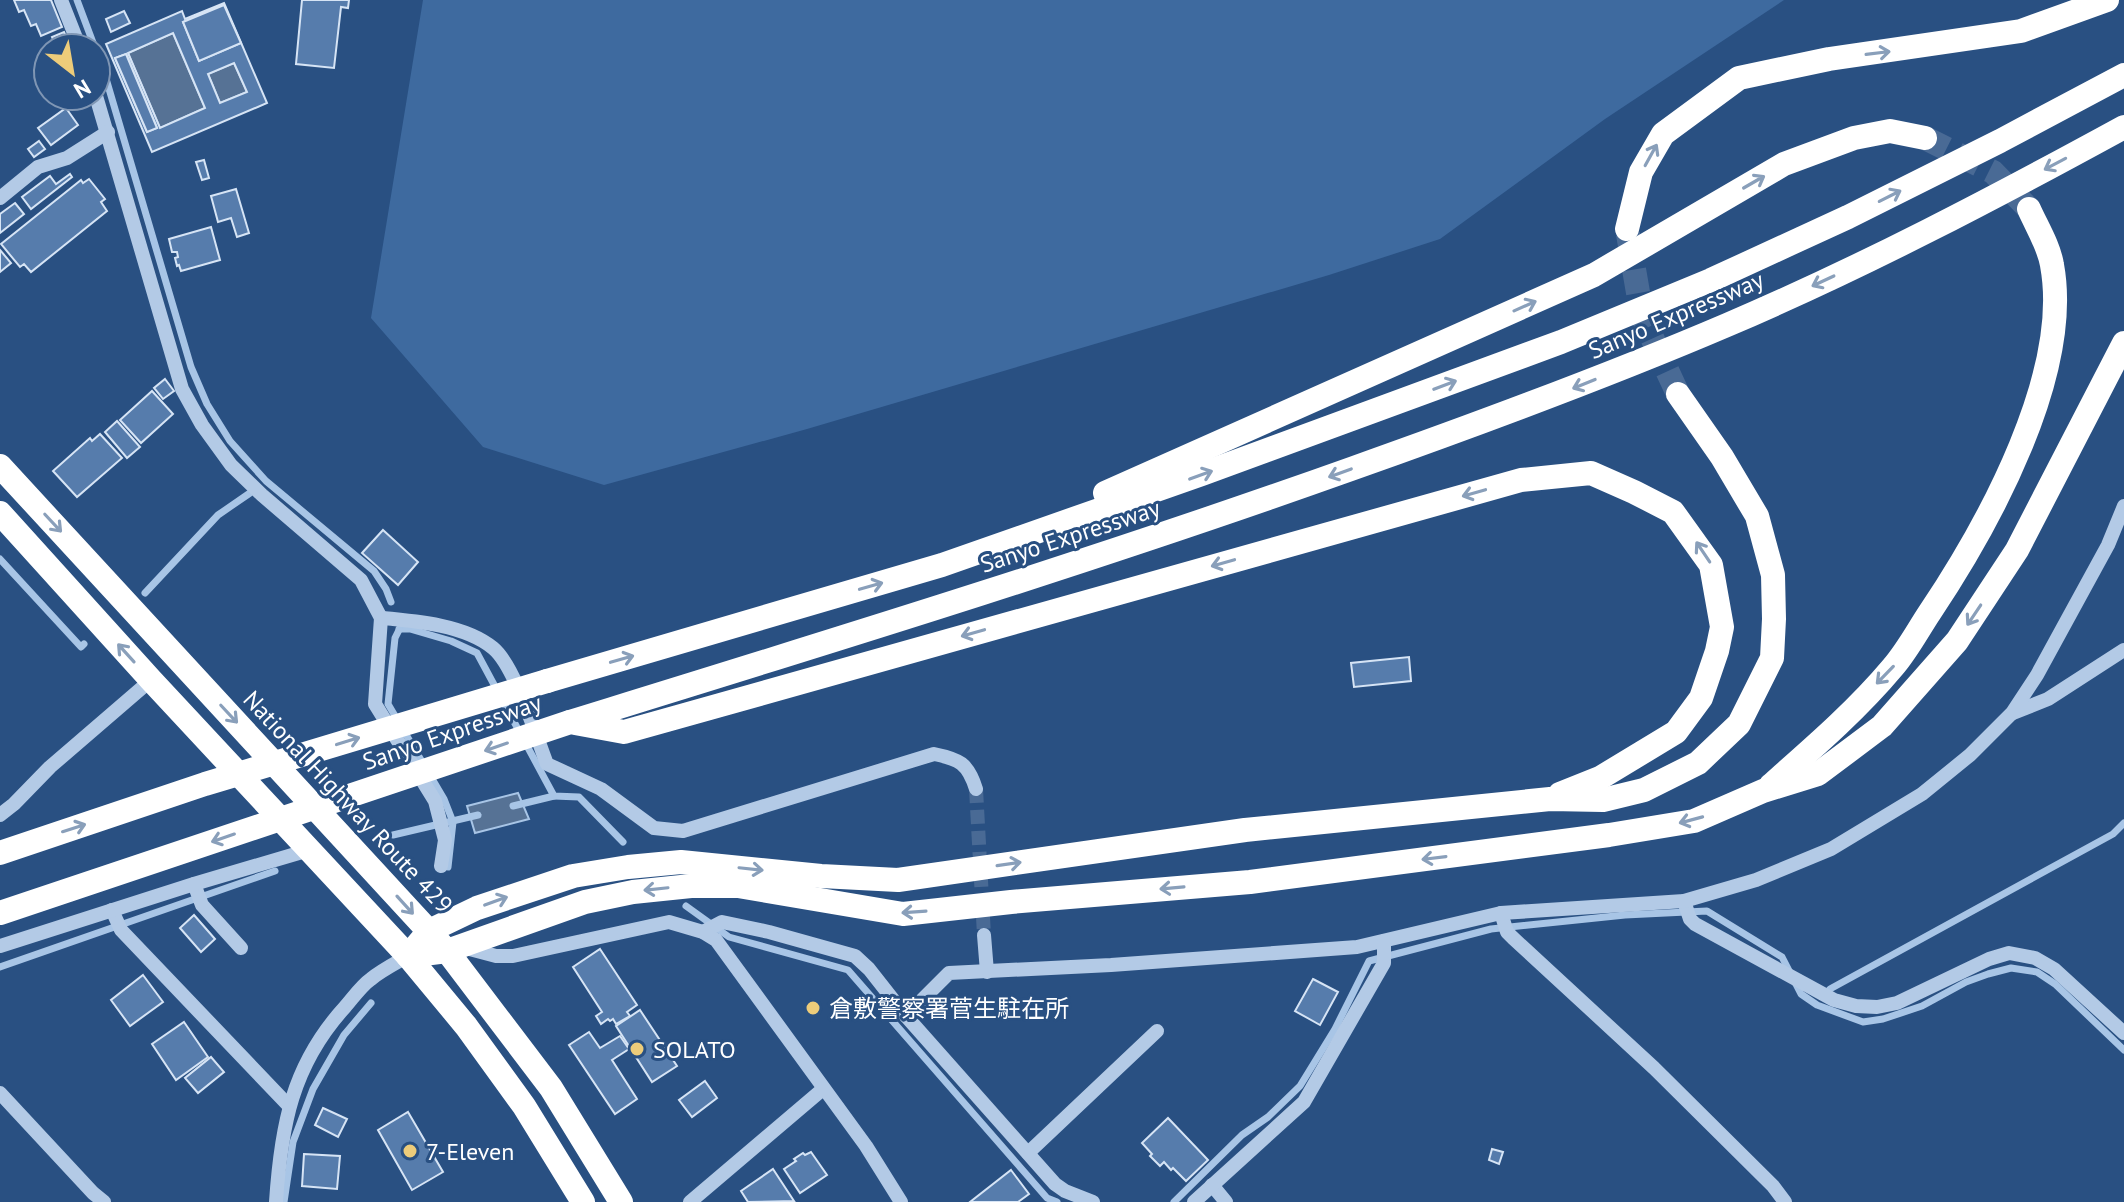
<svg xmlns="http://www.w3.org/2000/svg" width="2124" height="1202" font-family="'PT Sans','Noto Sans JP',sans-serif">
  <rect width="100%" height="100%" fill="#295082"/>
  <polygon fill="#3e6a9f" points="423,0 1784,0 1605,119 1440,239 1329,275 807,429 604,485 483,447 371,318"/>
  <g fill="#567295" stroke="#a8c5e6" stroke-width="2">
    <polygon points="173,33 205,108 160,128 128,53"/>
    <polygon points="234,63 247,92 220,103 208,74"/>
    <polygon points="518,793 529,819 475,833 467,806"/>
  </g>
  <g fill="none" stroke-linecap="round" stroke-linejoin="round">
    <g stroke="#a8c5e6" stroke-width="7">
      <polyline points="77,0 95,48"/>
      <polyline points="96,52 107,82 191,367 207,404 230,441 266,481 374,571 386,589 391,602"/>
      <polyline points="0,559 81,647 84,644"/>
      <polyline points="145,593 218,515 250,493"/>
      <polyline points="399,629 410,629 451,641 477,653 554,796 579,797 623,842"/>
      <polyline points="399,630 395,638 388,704 444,799 453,822 448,867"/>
      <polyline points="513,806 554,796"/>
      <polyline points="393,835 478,815"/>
      <polyline points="686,906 729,937 848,970 1047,1198 1057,1202"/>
      <polyline points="0,967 275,871"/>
      <polyline points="1830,989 2113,834 2124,823"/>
      <polyline points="284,1202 293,1142 313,1089 344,1035 371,1003"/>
      <polyline points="1174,1202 1242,1135 1268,1117 1300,1086 1335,1029 1369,961 1491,929 1625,915 1707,911 1782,957 1801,994 1817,1005 1863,1022 1883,1019 1922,1006 1966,982 1988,974 2011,968 2037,972 2055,984 2124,1050"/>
    </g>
  </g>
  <g fill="#567cac" stroke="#d6e4f5" stroke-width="2" fill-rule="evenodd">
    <polygon points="14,0 51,0 62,27 41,36 36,24 31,26 24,10 19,12"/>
    <polygon points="302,0 349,0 348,8 341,7 334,68 296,64"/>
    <path d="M224 3 267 103 152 152 106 44 182 11 185 19ZM224 5 241 43 199 61 183 22ZM173 33 205 108 160 128 128 53ZM126 54 157 128 147 132 115 58ZM234 63 247 92 220 103 208 74Z"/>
    <polygon points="224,5 241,43 199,61 183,22"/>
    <polygon points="124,11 130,23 111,32 106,19"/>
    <polygon points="64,32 71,48 57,48 52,37"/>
    <polygon points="126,54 157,128 147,132 115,58"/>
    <polygon points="66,108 78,125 51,145 38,128"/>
    <polygon points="39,141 45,149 34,157 28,149"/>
    <polygon points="204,160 209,178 202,180 196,162"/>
    <polygon points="70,174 72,177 31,209 22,197 50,176 56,184"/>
    <polygon points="89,179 105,199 101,202 107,211 31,272 24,264 20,267 1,244 81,180 83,183"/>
    <polygon points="236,189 249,233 237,237 231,218 218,222 211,196"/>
    <polygon points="15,203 24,214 0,233 0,214"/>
    <polygon points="211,227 220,260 181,271 179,265 177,266 175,258 178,257 177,252 172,252 169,239"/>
    <polygon points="0,250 11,263 0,272"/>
    <polygon points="165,379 174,391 163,399 154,388"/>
    <polygon points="152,391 173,414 141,443 120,420"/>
    <polygon points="117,421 140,447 127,458 105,432"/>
    <polygon points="100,434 122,458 77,497 53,471 90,438 92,441"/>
    <polygon points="383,530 418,562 398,585 362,553"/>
    <polygon points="1409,657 1411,681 1354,687 1351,663"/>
    <polygon points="194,915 215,939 201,952 180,928"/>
    <polygon points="600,949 637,1005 627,1012 630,1016 616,1024 613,1019 610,1021 608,1019 601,1024 596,1016 602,1012 573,967"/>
    <polygon points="143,975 163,1002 130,1026 111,1000"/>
    <polygon points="1313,979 1338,992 1320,1025 1295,1011"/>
    <polygon points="640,1010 677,1066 652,1082 616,1026"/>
    <polygon points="184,1022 208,1057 176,1080 152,1044"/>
    <polygon points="589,1032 600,1048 620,1036 629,1049 612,1060 637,1099 615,1114 569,1045"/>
    <polygon points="211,1057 224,1072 198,1093 185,1078"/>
    <polygon points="705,1081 717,1098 692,1117 679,1100"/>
    <polygon points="323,1108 347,1119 338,1137 315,1125"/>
    <polygon points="408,1112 443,1172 412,1190 378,1130"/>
    <polygon points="1168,1118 1208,1160 1186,1181 1173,1168 1171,1170 1164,1162 1160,1166 1150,1156 1152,1154 1142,1143"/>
    <polygon points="1492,1149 1503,1152 1499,1164 1489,1160"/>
    <polygon points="811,1152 827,1175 800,1193 784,1169 796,1161 794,1159 803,1153 805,1155"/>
    <polygon points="304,1154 340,1156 337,1189 302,1186"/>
    <polygon points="773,1169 794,1201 748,1202 741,1191"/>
    <polygon points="1011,1170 1029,1194 1018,1202 970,1202"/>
  </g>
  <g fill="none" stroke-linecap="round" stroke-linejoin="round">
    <polyline stroke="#496a95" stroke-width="14" stroke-dasharray="14 7" stroke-linecap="butt" points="976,789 984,935"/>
    <g stroke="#496a95" stroke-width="24" stroke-dasharray="24 12" stroke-linecap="butt">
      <polyline points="1925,138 1993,172 2029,209"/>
      <polyline points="1628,234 1642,316 1678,394"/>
    </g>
    <g stroke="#b3cae6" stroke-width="14">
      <polyline points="61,0 80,48"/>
      <polyline points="96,96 182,389 202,425 231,465 262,495 361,580 381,618 375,704 435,801 445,840 441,866"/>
      <polyline points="0,198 38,167 67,158 108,132"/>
      <path d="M381 618C416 621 465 625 493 648 515 666 536 736 547 764L601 789 654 828 683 831 934 754C959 759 968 763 976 789"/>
      <polyline points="2013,713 2048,699 2124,650"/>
      <polyline points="0,815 14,804 50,767 151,680"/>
      <polyline points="194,884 202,905 241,948"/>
      <polyline points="1684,901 1690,919 1695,924 1834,1000 1856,1006 1877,1007 1897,1003 1989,959 2009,953 2035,958 2054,969 2124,1033"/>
      <polyline points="112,910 121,930 289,1106"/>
      <polyline points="1501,913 1507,932 1513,938 1654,1068 1773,1186 1785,1202"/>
      <polyline points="703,932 722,922 769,932 855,956 869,969 906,1016"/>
      <polyline points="984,935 987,972"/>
      <polyline points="0,946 194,884 309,850"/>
      <polyline points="462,947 496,956 513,956 669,922 703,932 716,940 866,1146 901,1202"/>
      <polyline points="0,1093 93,1193 104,1202"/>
      <polyline points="1028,1153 1157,1031"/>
      <polyline points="1212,1185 1226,1202"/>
      <path d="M276 1202C281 1126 292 1065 345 1007 353 998 361 986 371 979 382 970 396 963 408 956"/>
      <polyline points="690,1202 823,1089"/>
      <polyline points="1093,1202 1065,1191 1055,1184 906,1016 949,973 1111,965 1357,947 1501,913 1684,901 1756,880 1831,849 1922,794 1970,755 2012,713 2037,675 2108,545 2124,506"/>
      <polyline points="1194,1202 1304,1102 1384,963 1384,941"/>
    </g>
    <g stroke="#fff" stroke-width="24">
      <polyline points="1627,229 1641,172 1663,134 1739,78 1829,59 2021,31 2107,0"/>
      <polyline points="0,466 447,951 551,1088 621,1202"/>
      <polyline points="1105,493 1594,275 1784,164 1854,138 1890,131 1925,138"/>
      <polyline points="0,513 151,680 408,956 466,1026 524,1106 583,1202"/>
      <polyline points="547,681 942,565 1202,474 1561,342 1711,280 1848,217 2000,141 2124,75"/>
      <path d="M570 722C832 641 1093 561 1351 469 1478 424 1603 378 1727 325 1863 267 1994 198 2124 127"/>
      <polyline points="575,723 624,732 1521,480 1591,473 1634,492 1673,512 1711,565 1722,627 1717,651 1701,698 1676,732 1600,778 1560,794"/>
      <path d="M1771 785C1813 748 1857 710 1893 667 1907 651 1918 630 1930 612 1989 524 2072 373 2052 265 2049 246 2037 227 2029 209"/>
      <polyline points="408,956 447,951 585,902 633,892 691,886 738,886 903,914 1011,902 1250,882 1609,835 1694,821 1763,791 1818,774 1882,726 1957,641 2017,550 2124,343"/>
      <polyline points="408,956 429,931 477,908 573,876 628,867 681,862 821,876 898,880 1245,830 1550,799 1603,800 1644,790 1698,763 1739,724 1772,658 1774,619 1773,575 1757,516 1722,457 1678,394"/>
    </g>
    <g stroke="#fff" stroke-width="24">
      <polyline points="0,853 205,784 547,681"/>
      <polyline points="0,913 570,722"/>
    </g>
  </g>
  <defs><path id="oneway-shaft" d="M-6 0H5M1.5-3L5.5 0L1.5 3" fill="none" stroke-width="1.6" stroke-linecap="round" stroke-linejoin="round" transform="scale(2)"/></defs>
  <g stroke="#899fba">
    <use href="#oneway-shaft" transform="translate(1878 53) rotate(-7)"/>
    <use href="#oneway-shaft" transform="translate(1651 155) rotate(-61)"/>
    <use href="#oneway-shaft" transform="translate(2055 164) rotate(152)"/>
    <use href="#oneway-shaft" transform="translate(1754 182) rotate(-30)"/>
    <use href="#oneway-shaft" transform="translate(1890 196) rotate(-27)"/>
    <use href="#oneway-shaft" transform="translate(1823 281) rotate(155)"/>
    <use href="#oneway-shaft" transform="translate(1525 306) rotate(-24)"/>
    <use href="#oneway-shaft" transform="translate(1584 384) rotate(158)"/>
    <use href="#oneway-shaft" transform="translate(1445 385) rotate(-21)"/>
    <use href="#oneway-shaft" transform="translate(1340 473) rotate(160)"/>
    <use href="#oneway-shaft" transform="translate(1201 475) rotate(-20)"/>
    <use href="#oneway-shaft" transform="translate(1474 493) rotate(164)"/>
    <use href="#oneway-shaft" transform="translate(53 523) rotate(47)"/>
    <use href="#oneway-shaft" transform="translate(1703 552) rotate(-124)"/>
    <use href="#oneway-shaft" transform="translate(1223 563) rotate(164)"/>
    <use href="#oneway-shaft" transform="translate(871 586) rotate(-16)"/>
    <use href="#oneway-shaft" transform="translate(1974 615) rotate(124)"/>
    <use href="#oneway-shaft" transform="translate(973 633) rotate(164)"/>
    <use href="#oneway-shaft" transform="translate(126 653) rotate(-132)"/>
    <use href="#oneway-shaft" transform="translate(622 659) rotate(-16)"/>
    <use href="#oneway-shaft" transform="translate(1885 675) rotate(134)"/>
    <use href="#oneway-shaft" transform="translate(229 714) rotate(47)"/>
    <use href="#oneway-shaft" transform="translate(348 741) rotate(-17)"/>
    <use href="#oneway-shaft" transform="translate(496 747) rotate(161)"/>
    <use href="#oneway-shaft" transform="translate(1691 820) rotate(165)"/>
    <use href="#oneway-shaft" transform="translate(74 828) rotate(-18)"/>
    <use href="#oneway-shaft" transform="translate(223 838) rotate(161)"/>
    <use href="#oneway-shaft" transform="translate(1434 858) rotate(173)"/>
    <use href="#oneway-shaft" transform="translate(1009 864) rotate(-8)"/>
    <use href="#oneway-shaft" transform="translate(751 869) rotate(6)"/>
    <use href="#oneway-shaft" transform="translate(1172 888) rotate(175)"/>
    <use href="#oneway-shaft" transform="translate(656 889) rotate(174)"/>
    <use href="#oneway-shaft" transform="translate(496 901) rotate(-20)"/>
    <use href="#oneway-shaft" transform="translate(405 905) rotate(48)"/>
    <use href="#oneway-shaft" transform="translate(914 912) rotate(176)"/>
  </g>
  <g fill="#edcc7a" stroke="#295082" stroke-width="3">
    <circle cx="813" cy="1008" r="8"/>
    <circle cx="637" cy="1049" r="8"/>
    <circle cx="410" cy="1151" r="8"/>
  </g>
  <g text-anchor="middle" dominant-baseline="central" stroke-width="6" stroke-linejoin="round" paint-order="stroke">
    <g font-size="24" fill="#fff" stroke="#295082">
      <text transform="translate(1676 315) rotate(-23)">Sanyo Expressway</text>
      <text transform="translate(1070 536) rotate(-18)">Sanyo Expressway</text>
      <text transform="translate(452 732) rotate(-19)">Sanyo Expressway</text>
      <text transform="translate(348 802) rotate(47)">National Highway Route 429</text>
    </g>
    <g font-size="24" fill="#fff" stroke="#295082" text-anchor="start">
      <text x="829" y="1008">倉敷警察署菅生駐在所</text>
      <text x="653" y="1049">SOLATO</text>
      <text x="426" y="1151">7-Eleven</text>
    </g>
  </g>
  <g transform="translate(72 72) rotate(149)"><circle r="38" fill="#295082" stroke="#7f96b4" stroke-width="2"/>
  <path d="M0-6L14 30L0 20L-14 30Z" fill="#edcc7a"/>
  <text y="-12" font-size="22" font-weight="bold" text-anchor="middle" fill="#ffffff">N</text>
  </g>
</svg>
